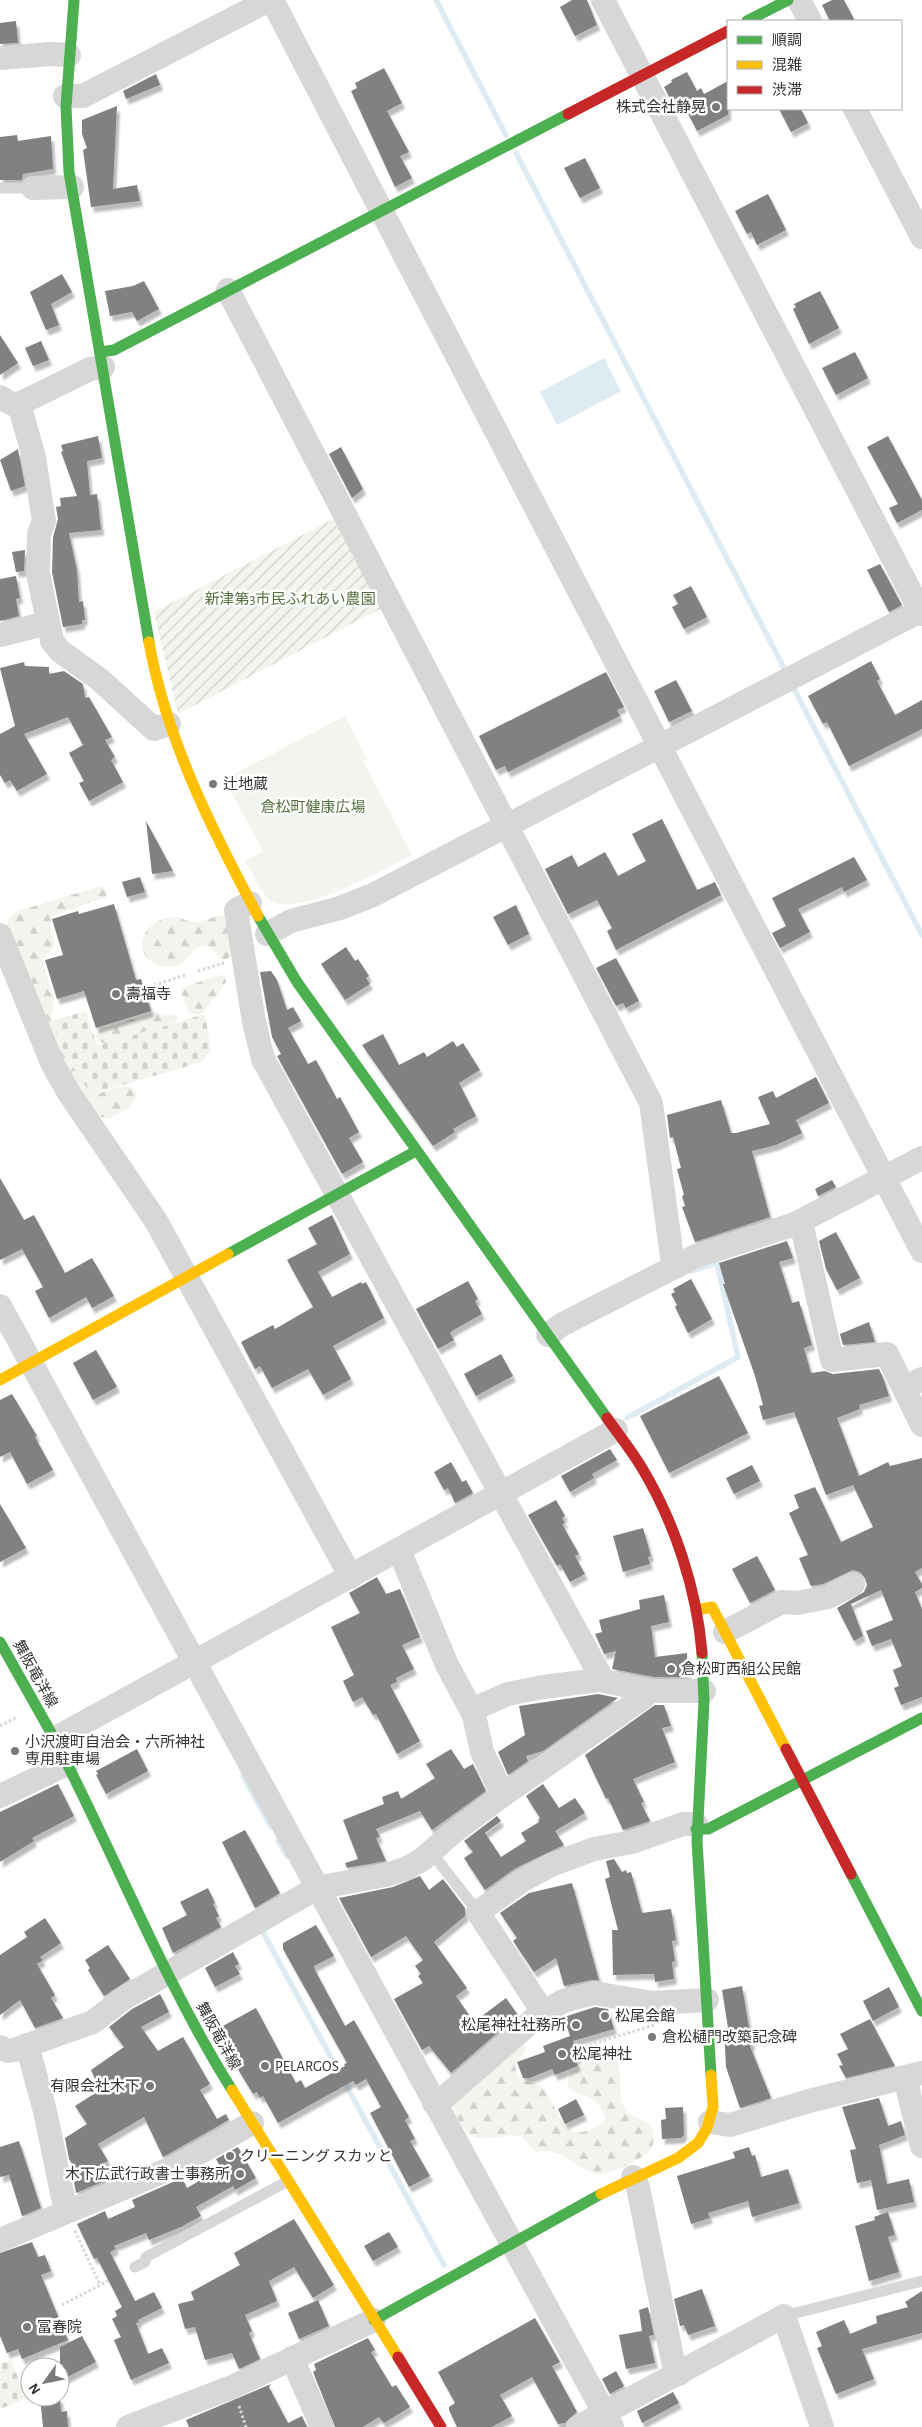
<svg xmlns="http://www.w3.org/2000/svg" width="922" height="2427" font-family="'Alegreya Sans','Noto Sans JP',sans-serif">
  <defs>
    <pattern id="forest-firs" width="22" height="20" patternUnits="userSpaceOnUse" patternTransform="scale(1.25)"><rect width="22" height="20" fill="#f1f5ed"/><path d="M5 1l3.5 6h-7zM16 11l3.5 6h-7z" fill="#cfd2cc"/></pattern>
    <pattern id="cemetery-stones" width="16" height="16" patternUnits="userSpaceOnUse" patternTransform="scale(1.25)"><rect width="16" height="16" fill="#f1f5ed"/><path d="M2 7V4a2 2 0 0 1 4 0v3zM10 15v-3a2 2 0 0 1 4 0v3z" fill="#cfd2cc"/></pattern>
    <pattern id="garden-furrows" width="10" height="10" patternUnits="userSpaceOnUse" patternTransform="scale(1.25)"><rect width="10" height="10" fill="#f1f5ed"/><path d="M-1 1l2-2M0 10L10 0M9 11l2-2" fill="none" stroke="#cfd2cc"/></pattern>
    <filter id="shadow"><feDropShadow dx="3" dy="5.5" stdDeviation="1" flood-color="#0004"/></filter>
  </defs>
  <rect width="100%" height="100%" fill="#fff"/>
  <g fill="url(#forest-firs)">
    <path d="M98 887H103L107 892 106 897 52 916 50 924 55 945 43 959V965L54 998 51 1021 91 1094C107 1094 121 1080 135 1090L137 1097 130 1107 110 1118 97 1117 75 1089 7 932C6 921 9 916 18 911Z"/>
    <path d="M217 916H224L228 920 233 954C218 971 215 943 202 946 191 949 188 962 178 965 157 972 132 954 146 932 153 921 168 915 180 918 184 919 187 921 191 922 200 923 209 919 217 916Z"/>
    <polygon points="220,975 225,976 226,982 203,1013 198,1015 189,1013 182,994 184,987"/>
    <polygon points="155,1012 164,1016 175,1014 178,1018 175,1022 105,1044 97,1040 96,1035 100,1029"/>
    <path d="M519 2041 524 2044 526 2050 515 2065C518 2091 533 2077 544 2089 557 2104 562 2144 591 2129 597 2126 603 2125 606 2118 603 2111 599 2104 593 2099 585 2094 566 2094 568 2080 569 2069 599 2050 611 2054 624 2059 619 2087 621 2099 626 2123 649 2114 653 2133 653 2137 654 2144 652 2148 648 2157 609 2175 599 2174 582 2172 570 2157 555 2152 549 2150 542 2152 536 2152L521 2136C496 2132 475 2151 459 2121 454 2113 453 2107 455 2098Z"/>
  </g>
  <g fill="url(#cemetery-stones)">
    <polygon points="86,1011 97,1046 205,1014 211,1050 202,1062 91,1094 67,1058 51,1021"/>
    <polygon points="11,2360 26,2398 0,2409 0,2364"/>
  </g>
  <path fill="#f1f5ed" d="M345 716 367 759 363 761 412 855C386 868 295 920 270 900 262 894 251 871 245 861L263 851 224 779Z"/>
  <polygon fill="url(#garden-furrows)" points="339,516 386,606 178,714 154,612"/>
  <polygon fill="#ddebf3" points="604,358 621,391 557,425 540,392"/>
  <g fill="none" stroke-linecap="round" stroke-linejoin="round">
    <g stroke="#ddebf3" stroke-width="5.5">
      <polyline points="436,0 506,135"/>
      <polyline points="516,153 784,668"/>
      <polyline points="794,689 922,935"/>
      <polyline points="627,1418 738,1357 717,1263 691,1271"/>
      <polyline points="243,1776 271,1827"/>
      <polyline points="278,1841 287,1856"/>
      <polyline points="260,1927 444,2265"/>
    </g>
  </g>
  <g fill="#818181" filter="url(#shadow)">
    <polygon points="572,0 587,0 597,25 575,36 560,7"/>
    <polygon points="832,0 844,0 855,21 830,21 822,5"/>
    <polygon points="16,21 18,43 0,44 0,23"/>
    <polygon points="384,68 402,103 387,111 409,152 400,156 412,178 395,187 351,91 357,88 355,83"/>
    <polygon points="687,72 697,91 701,88 704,94 728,81 728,115 697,131 683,104 675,108 664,87 672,82 671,80"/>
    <polygon points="156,74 160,85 126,99 123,91"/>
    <polygon points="117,106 113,189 137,185 140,201 91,207 83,150 87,148 82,134 82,120"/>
    <polygon points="779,109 801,109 808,123 791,132"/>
    <polygon points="17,135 18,141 51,136 53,169 23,174 22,180 0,180 0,137"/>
    <polygon points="585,158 600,188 580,198 564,168"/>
    <polygon points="768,194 786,230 757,245 751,232 747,234 735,211"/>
    <polygon points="62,274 72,292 51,304 59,325 46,330 30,292"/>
    <polygon points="144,281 159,309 137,321 132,312 110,316 105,291 133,286"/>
    <polygon points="820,291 839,328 809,344 793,309 796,307 794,304"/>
    <polygon points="0,335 18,363 0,375"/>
    <polygon points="41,341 49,360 33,366 25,348"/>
    <polygon points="855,352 868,378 836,395 822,368"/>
    <polygon points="98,436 102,458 87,461 90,495 97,494 101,530 69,533 77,570 79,602 83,601 85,620 82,620 82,624 63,627 52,572 53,537 58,519 56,507 61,506 60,498 77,496 61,452 63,451 61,445"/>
    <polygon points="888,436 922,500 922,510 897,523 889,508 898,504 867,447"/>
    <polygon points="341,447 363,489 352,498 329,454"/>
    <polygon points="18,449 25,486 11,491 0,460"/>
    <polygon points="25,550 24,571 16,572 12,552"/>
    <polygon points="880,564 902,605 889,612 867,570"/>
    <polygon points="16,576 20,598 16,599 19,616 0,621 0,579"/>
    <polygon points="691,586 707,617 684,629 672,607 678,604 673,595"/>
    <polygon points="871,661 880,679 877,681 895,715 922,700 922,729 849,766 827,722 823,724 808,696"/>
    <polygon points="24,662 25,666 49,667 49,674 64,671 83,684 85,698 89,697 112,737 105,740 115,757 111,760 123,782 89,801 79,783 84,781 69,753 83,745 68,717 24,734 47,774 17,791 10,780 5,783 0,775 0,734 15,726 0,668"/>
    <polygon points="606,672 624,707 617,710 620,716 508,772 505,766 496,770 479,736"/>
    <polygon points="676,680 692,711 669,722 654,691"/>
    <polygon points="662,819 697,890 715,882 721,895 616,950 607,931 612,928 597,900 568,914 545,869 572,855 578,867 605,852 618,876 646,861 632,834"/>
    <polygon points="146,821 173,871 152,874"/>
    <polygon points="854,857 867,880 844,892 842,887 798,909 810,932 780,948 772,933 786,926 772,898"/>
    <polygon points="140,877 145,892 127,897 122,882"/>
    <polygon points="114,904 136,980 141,979 151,1011 96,1028 84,991 57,999 45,960 63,955 52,919 78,911 79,914"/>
    <polygon points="516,905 529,934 508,945 493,917"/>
    <polygon points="346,947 355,961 358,959 369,976 366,978 370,984 345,1000 321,964"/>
    <polygon points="616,958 639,1001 626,1008 623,1003 616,1006 596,968"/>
    <polygon points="271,971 277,980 287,1010 293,1007 301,1021 288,1028 308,1064 316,1060 337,1099 340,1097 359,1132 349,1138 363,1162 342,1174 277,1056 281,1054 272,1037 260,972"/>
    <polygon points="383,1034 399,1065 424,1052 427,1057 453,1041 457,1047 463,1043 480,1070 459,1083 476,1116 453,1129 455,1132 433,1146 362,1045"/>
    <polygon points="816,1077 829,1103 796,1120 802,1133 776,1145 752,1151 770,1217 695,1242 682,1207 685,1206 682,1196 684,1195 677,1169 681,1168 673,1137 670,1138 667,1115 721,1100 731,1133 736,1133 770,1124 758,1097 773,1091 776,1098"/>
    <polygon points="0,1178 24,1220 34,1215 65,1273 92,1258 114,1296 92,1308 86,1297 49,1318 35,1291 43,1287 22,1249 0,1260"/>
    <polygon points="832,1180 836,1187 818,1196 815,1189"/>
    <polygon points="332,1215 350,1254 318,1272 332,1297 361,1282 362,1284 366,1282 384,1318 333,1346 351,1379 323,1395 308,1369 272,1388 260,1366 255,1369 241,1342 273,1325 275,1329 313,1307 287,1260 317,1244 308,1228"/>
    <polygon points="836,1232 860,1278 837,1290 826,1269 819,1241"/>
    <polygon points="787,1241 793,1258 779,1262 792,1303 799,1301 812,1345 804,1348 811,1373 825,1371 833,1374 879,1369 884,1380 889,1396 859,1405 860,1409 837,1418 859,1476 888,1462 890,1466 922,1458 922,1568 915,1572 922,1584 922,1588 915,1592 922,1609 922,1697 901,1705 894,1688 899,1686 893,1670 902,1666 891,1639 872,1646 866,1631 893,1620 881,1590 851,1604 863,1636 854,1641 837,1608 864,1592 867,1585 865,1578 860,1572 853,1570 823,1584 811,1586 799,1558 808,1555 789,1513 799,1508 794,1495 815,1487 841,1542 873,1527 853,1485 826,1495 794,1412 763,1420 759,1406 763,1405 755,1376 723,1284 725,1284 719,1263"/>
    <polygon points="691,1279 712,1319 688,1333 675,1307 677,1305 671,1294 675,1292 673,1289"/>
    <polygon points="468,1281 478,1299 475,1301 482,1314 452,1331 450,1333 454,1340 438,1349 416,1309"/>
    <polygon points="869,1322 875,1342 843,1345 840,1334"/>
    <polygon points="96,1350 117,1387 93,1400 73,1363"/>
    <polygon points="501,1354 513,1376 476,1396 464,1374"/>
    <polygon points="719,1376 748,1433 669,1473 640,1416"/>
    <polygon points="12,1394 37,1436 35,1437 53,1470 27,1484 10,1452 0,1457 0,1400"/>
    <polygon points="610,1449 617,1460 592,1474 594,1478 570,1492 561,1476"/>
    <polygon points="451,1462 462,1482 466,1480 473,1493 455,1503 448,1488 444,1490 434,1472"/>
    <polygon points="752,1465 760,1481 734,1494 726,1478"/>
    <polygon points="556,1500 565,1516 562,1518 565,1523 562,1524 579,1554 575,1556 585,1574 570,1582 560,1564 557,1566 528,1515"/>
    <polygon points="0,1504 26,1548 0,1562"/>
    <polygon points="643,1528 651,1556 648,1557 650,1564 623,1572 613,1536"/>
    <polygon points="757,1556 775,1590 750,1603 732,1569"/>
    <polygon points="377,1577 386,1594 400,1589 420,1637 402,1645 414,1669 396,1678 397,1682 390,1685 420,1741 397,1754 376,1714 373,1715 362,1697 353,1702 343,1681 354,1675 331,1627 360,1613 349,1593"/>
    <polygon points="664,1595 669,1622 651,1626 655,1657 687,1653 688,1677 654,1677 612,1669 616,1651 604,1654 595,1634 602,1632 599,1620 640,1609 639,1600"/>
    <polygon points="598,1694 618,1698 543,1751 526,1756 528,1761 508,1775 498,1752 525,1735 519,1706"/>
    <polygon points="655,1705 664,1705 671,1726 662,1728 675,1762 633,1779 644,1802 641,1803 650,1821 623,1830 608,1798 606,1799 585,1755"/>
    <polygon points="137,1749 148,1771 106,1794 96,1775 98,1774 96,1771"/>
    <polygon points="451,1749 464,1769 473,1764 486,1791 432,1830 420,1811 376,1829 380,1837 376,1838 386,1861 347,1868 345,1863 358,1859 343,1820 384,1804 382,1797 398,1791 401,1799 435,1778 426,1764"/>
    <polygon points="58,1784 74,1816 32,1838 34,1841 0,1862 0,1812"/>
    <polygon points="543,1784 559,1808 575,1798 585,1813 555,1831 564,1845 516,1868 485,1890 464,1858 473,1852 464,1841 497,1816 501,1821 485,1833 501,1857 526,1841 521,1833 539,1822 538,1820 540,1818 526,1796"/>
    <polygon points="245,1830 280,1893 255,1908 222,1842"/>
    <polygon points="614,1859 622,1872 626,1870 627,1873 631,1872 642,1913 671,1909 676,1940 672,1941 675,1961 672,1962 674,1979 655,1982 654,1974 613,1975 612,1930 618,1930 605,1879 610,1877 606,1861"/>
    <polygon points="420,1876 429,1890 443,1879 465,1908 465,1916 434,1942 467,1988 456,1996 474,2022 506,1998 518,2015 451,2073 429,2046 422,2050 394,1999 423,1983 418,1976 421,1974 415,1966 423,1960 406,1936 371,1957 339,1898 393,1887"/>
    <polygon points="572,1883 599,1980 591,1980 564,1986 556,1958 534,1972 513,1941 517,1938 500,1913 529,1893"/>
    <polygon points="208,1888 215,1903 213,1904 219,1916 216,1918 221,1927 173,1953 162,1928 187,1915 180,1902"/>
    <polygon points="45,1918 61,1943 40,1957 43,1960 37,1964 55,1995 51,1998 63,2018 35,2028 20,2000 0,2015 0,1955 27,1937 24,1932"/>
    <polygon points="316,1925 334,1956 314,1966 315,1970 345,2026 354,2020 409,2117 405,2120 415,2139 410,2141 430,2176 409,2187 370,2113 381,2107 366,2079 356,2085 353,2081 278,2123 263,2096 260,2098 257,2092 253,2094 221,2041 228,2038 221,2027 256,2008 296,2083 301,2080 305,2088 345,2066 344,2064 347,2063 283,1949 283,1943"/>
    <polygon points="108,1945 130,1979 104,1996 88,1970 90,1968 85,1960"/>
    <polygon points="233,1952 239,1964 235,1966 240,1974 215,1987 205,1968"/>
    <polygon points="742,1986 752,2045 750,2046 771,2098 740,2108 726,2067 724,2029 728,2028 722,1990"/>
    <polygon points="889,1987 899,2007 873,2021 863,2001"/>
    <polygon points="160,1994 169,2012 141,2027 158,2051 183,2037 210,2084 200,2090 217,2119 226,2114 229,2120 163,2157 144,2117 98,2144 108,2161 104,2163 111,2178 76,2193 74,2182 81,2179 69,2159 65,2138 87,2124 75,2106 100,2090 91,2070 124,2047 109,2027 132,2009"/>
    <polygon points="595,2007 608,2009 614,2029 573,2041 579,2057 575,2059 578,2066 555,2075 552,2069 530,2078 523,2078 517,2062 545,2052 543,2046 570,2036 564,2017"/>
    <polygon points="870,2019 895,2066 846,2078 839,2066 843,2065 837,2054 848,2049 840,2034"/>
    <polygon points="879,2098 888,2126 901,2121 905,2135 879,2145 887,2184 909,2179 914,2202 877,2210 871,2180 857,2183 850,2150 856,2149 842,2107"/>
    <polygon points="576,2099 584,2115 565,2124 558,2109"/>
    <polygon points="683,2107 684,2135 681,2138 662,2139 661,2120 666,2119 665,2108"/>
    <polygon points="19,2141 41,2208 22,2216 9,2175 0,2177 0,2147"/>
    <polygon points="238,2147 256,2178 235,2190 233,2186 196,2207 201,2216 181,2227 149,2240 146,2233 114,2246 116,2249 110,2252 135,2301 154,2292 162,2308 138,2320 139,2322 136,2323 148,2354 162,2348 169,2363 131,2380 114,2340 121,2337 112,2319 117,2316 115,2311 122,2307 97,2258 94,2259 77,2224 105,2211 108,2219 135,2207 132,2200 182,2178 187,2188 221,2168 216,2159"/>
    <polygon points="749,2147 752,2156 755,2155 761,2177 788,2169 799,2203 752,2217 748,2201 708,2213 710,2218 691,2224 677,2176 735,2158 733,2152"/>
    <polygon points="888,2212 895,2235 888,2237 899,2272 869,2281 855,2226 875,2220 874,2217"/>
    <polygon points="294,2219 334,2285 313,2298 294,2267 269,2281 277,2301 245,2315 252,2331 249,2333 260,2359 239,2369 232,2353 205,2360 195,2327 185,2329 178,2304 194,2300 191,2292 240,2265 234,2253"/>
    <polygon points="389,2232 398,2247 373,2261 364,2246"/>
    <polygon points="32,2242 38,2257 45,2255 51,2271 41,2275 68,2340 22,2359 18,2349 7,2353 0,2336 0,2253"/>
    <polygon points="702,2289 715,2326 688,2335 684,2325 680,2326 674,2299"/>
    <polygon points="922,2291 922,2333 862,2349 874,2379 836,2394 817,2348 822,2346 816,2332 844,2320 850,2334 877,2323 876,2316 908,2307 905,2302"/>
    <polygon points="318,2300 329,2326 299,2339 288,2313"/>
    <polygon points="648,2307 654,2335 649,2336 655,2363 626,2369 619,2335 642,2331 639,2310"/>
    <polygon points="535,2318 560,2362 552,2366 577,2412 565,2423 558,2424 532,2377 500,2395 512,2416 492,2427 457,2427 449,2410 449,2407 455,2403 438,2372"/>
    <polygon points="82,2336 96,2362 60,2381 60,2347"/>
    <polygon points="368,2338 375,2350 371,2352 392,2387 396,2385 410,2407 384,2423 379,2417 363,2427 335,2427 313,2372 316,2370 314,2364"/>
    <polygon points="616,2371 624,2386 610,2394 602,2379"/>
    <polygon points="271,2384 269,2387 288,2423 302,2416 307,2427 189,2427 186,2420"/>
    <polygon points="673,2392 679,2403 642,2423 637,2411"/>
    <polygon points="40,2397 60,2397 61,2412 67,2411 68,2427 43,2427"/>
  </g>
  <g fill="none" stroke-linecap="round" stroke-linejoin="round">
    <g stroke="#d6d6d6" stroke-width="3" stroke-dasharray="2.5 2.5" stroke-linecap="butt">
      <polyline points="198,971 224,963"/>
      <polyline points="154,985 186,975"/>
      <polyline points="0,1726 17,1717"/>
      <polyline points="580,2048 654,2025"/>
      <polyline points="75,2231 100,2285"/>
      <polyline points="62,2305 108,2281"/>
      <polyline points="239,2406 246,2427"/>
    </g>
    <g stroke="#d7d7d7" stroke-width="11">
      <polyline points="0,188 33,188"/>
      <polyline points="431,1852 478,1912"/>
      <polyline points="135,2267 145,2262 146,2257 288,2181"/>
      <polyline points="784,2316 922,2281"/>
    </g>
    <g stroke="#d7d7d7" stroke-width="24">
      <polyline points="272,0 922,1251"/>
      <polyline points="603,0 922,614"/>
      <polyline points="799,0 810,21"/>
      <polyline points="0,58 51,54 69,55"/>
      <polyline points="65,96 83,96 269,0"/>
      <polyline points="855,109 922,237"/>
      <polyline points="33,188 72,187"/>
      <polyline points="228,290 651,1103 672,1257 677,1266"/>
      <polyline points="0,397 12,404 19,404 90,369 103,367"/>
      <polyline points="19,404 34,457 44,521 39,534 38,573 52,641 60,651 99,679 154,729 169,724"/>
      <polyline points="0,635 47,623"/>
      <polyline points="250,903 236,910 254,1022 263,1059 599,1673 599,1680"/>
      <polyline points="267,934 291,921 340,908 373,895 922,610"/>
      <polyline points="0,935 53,1065 69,1093 156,1221 351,1577"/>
      <polyline points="798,1223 803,1231 832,1360 887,1354 922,1425"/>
      <polyline points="0,1306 612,2427"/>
      <polyline points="548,1335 561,1325 696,1256 795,1224 922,1158"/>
      <polyline points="904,1388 922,1379"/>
      <polyline points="399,1550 447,1665 474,1715 482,1752 503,1795"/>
      <polyline points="725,1632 782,1602 797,1603 828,1597 853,1584"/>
      <polyline points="471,1710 508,1694 543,1687 599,1680 653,1691 704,1691"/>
      <polyline points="54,1739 616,1430"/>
      <polyline points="0,1796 67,1764"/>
      <polyline points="543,2012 478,1912 523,1880 551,1865 594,1849 632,1842 683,1824 696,1824"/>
      <polyline points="27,2045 45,2111 66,2212"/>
      <polyline points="0,2047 8,2051 14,2050 93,2022 124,1998 317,1888 390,1874 407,1868 423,1859 452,1833 503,1795 644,1697 646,1690"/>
      <polyline points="905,2078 922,2146"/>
      <polyline points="434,2103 445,2097 533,2020 563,2001 594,1993 652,2003 707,2000"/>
      <polyline points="710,2122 730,2125 809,2101 922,2073"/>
      <polyline points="633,2177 638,2187 673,2362 679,2374"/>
      <polyline points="0,2240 174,2167 252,2123"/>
      <polyline points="292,2358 322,2427"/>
      <polyline points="128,2427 232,2387 374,2320"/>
      <polyline points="578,2427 784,2316 822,2427"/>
    </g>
    <g stroke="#4caf50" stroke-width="11">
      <polyline points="74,0 66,107 69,172 149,642"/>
      <polyline points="747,21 788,0"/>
      <polyline points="100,352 114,350 568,114"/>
      <polyline points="258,916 297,982 607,1418"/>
      <polyline points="228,1254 416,1151"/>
      <path d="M0 1642C18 1674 36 1706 54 1738 115 1855 162 1978 232 2090"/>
      <polyline points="702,1653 704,1701 697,1841 711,2075"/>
      <polyline points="696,1829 708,1829 922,1718"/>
      <polyline points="851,1874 922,2011"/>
      <polyline points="374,2320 601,2194"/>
    </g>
    <g stroke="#ffc107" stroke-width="11">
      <path d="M149 642C166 739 212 830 258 916"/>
      <polyline points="0,1380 228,1254"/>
      <polyline points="696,1610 712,1607 786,1749"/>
      <polyline points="232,2090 398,2357"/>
      <polyline points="601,2194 678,2158 698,2143 707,2128 713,2107 711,2075"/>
    </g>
    <g stroke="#c62828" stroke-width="11">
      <polyline points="568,114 728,31"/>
      <path d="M607 1418C619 1435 632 1451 642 1468 675 1523 697 1590 702 1653"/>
      <polyline points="786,1749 851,1874"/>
      <polyline points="398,2357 441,2427"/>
    </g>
  </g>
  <g fill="#7a7a7a" stroke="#fff" stroke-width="2">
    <circle cx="716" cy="107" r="5"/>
    <circle cx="213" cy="784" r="5"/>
    <circle cx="116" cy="994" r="5"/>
    <circle cx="671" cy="1669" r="5"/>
    <circle cx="15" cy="1751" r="5"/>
    <circle cx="605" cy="2016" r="5"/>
    <circle cx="576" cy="2025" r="5"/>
    <circle cx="652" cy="2037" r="5"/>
    <circle cx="562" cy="2054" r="5"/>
    <circle cx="265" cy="2066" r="5"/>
    <circle cx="150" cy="2086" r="5"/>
    <circle cx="230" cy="2156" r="5"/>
    <circle cx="240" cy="2174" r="5"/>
    <circle cx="27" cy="2327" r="5"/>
  </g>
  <g text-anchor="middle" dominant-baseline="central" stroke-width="5" stroke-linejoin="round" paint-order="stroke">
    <g font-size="15" fill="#333" stroke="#fff" text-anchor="start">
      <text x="706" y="107" text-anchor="end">株式会社静晃</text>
      <text x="223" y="784">辻地蔵</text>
      <text x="126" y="994">壽福寺</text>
      <text x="681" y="1669">倉松町西組公民館</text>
      <text x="25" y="1742">小沢渡町自治会・六所神社<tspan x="25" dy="17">専用駐車場</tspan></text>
      <text x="615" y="2016">松尾会館</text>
      <text x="566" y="2025" text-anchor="end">松尾神社社務所</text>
      <text x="662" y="2037">倉松樋門改築記念碑</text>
      <text x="572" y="2054">松尾神社</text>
      <text x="275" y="2066">PELARGOS</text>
      <text x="140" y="2086" text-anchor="end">有限会社木下</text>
      <text x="240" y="2156">クリーニング スカッと</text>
      <text x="230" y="2174" text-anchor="end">木下広武行政書士事務所</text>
      <text x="37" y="2327">冨春院</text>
    </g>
    <g font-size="15" fill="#56703f" stroke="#fff">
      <text x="290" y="599">新津第3市民ふれあい農園</text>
      <text x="313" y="807">倉松町健康広場</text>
    </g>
    <g font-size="15" fill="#333" stroke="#fff">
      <text transform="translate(35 1674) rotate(61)">舞阪竜洋線</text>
      <text transform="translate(218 2036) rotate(61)">舞阪竜洋線</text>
    </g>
  </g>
  <rect x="727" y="20" width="175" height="90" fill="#ffffff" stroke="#adadad"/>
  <rect x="737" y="36" width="25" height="8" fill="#4caf50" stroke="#adadad"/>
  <text x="772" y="45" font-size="15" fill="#333333">順調</text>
  <rect x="737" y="61" width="25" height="8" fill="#ffc107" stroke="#adadad"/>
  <text x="772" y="70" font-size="15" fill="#333333">混雑</text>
  <rect x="737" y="86" width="25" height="8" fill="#c62828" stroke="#adadad"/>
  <text x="772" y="95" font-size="15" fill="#333333">渋滞</text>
  <g transform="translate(45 2382) rotate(237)"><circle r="24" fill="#ffffff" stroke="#adadad"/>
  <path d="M0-4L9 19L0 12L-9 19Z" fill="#7a7a7a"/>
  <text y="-8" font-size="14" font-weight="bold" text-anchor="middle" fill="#333333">N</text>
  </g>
</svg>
